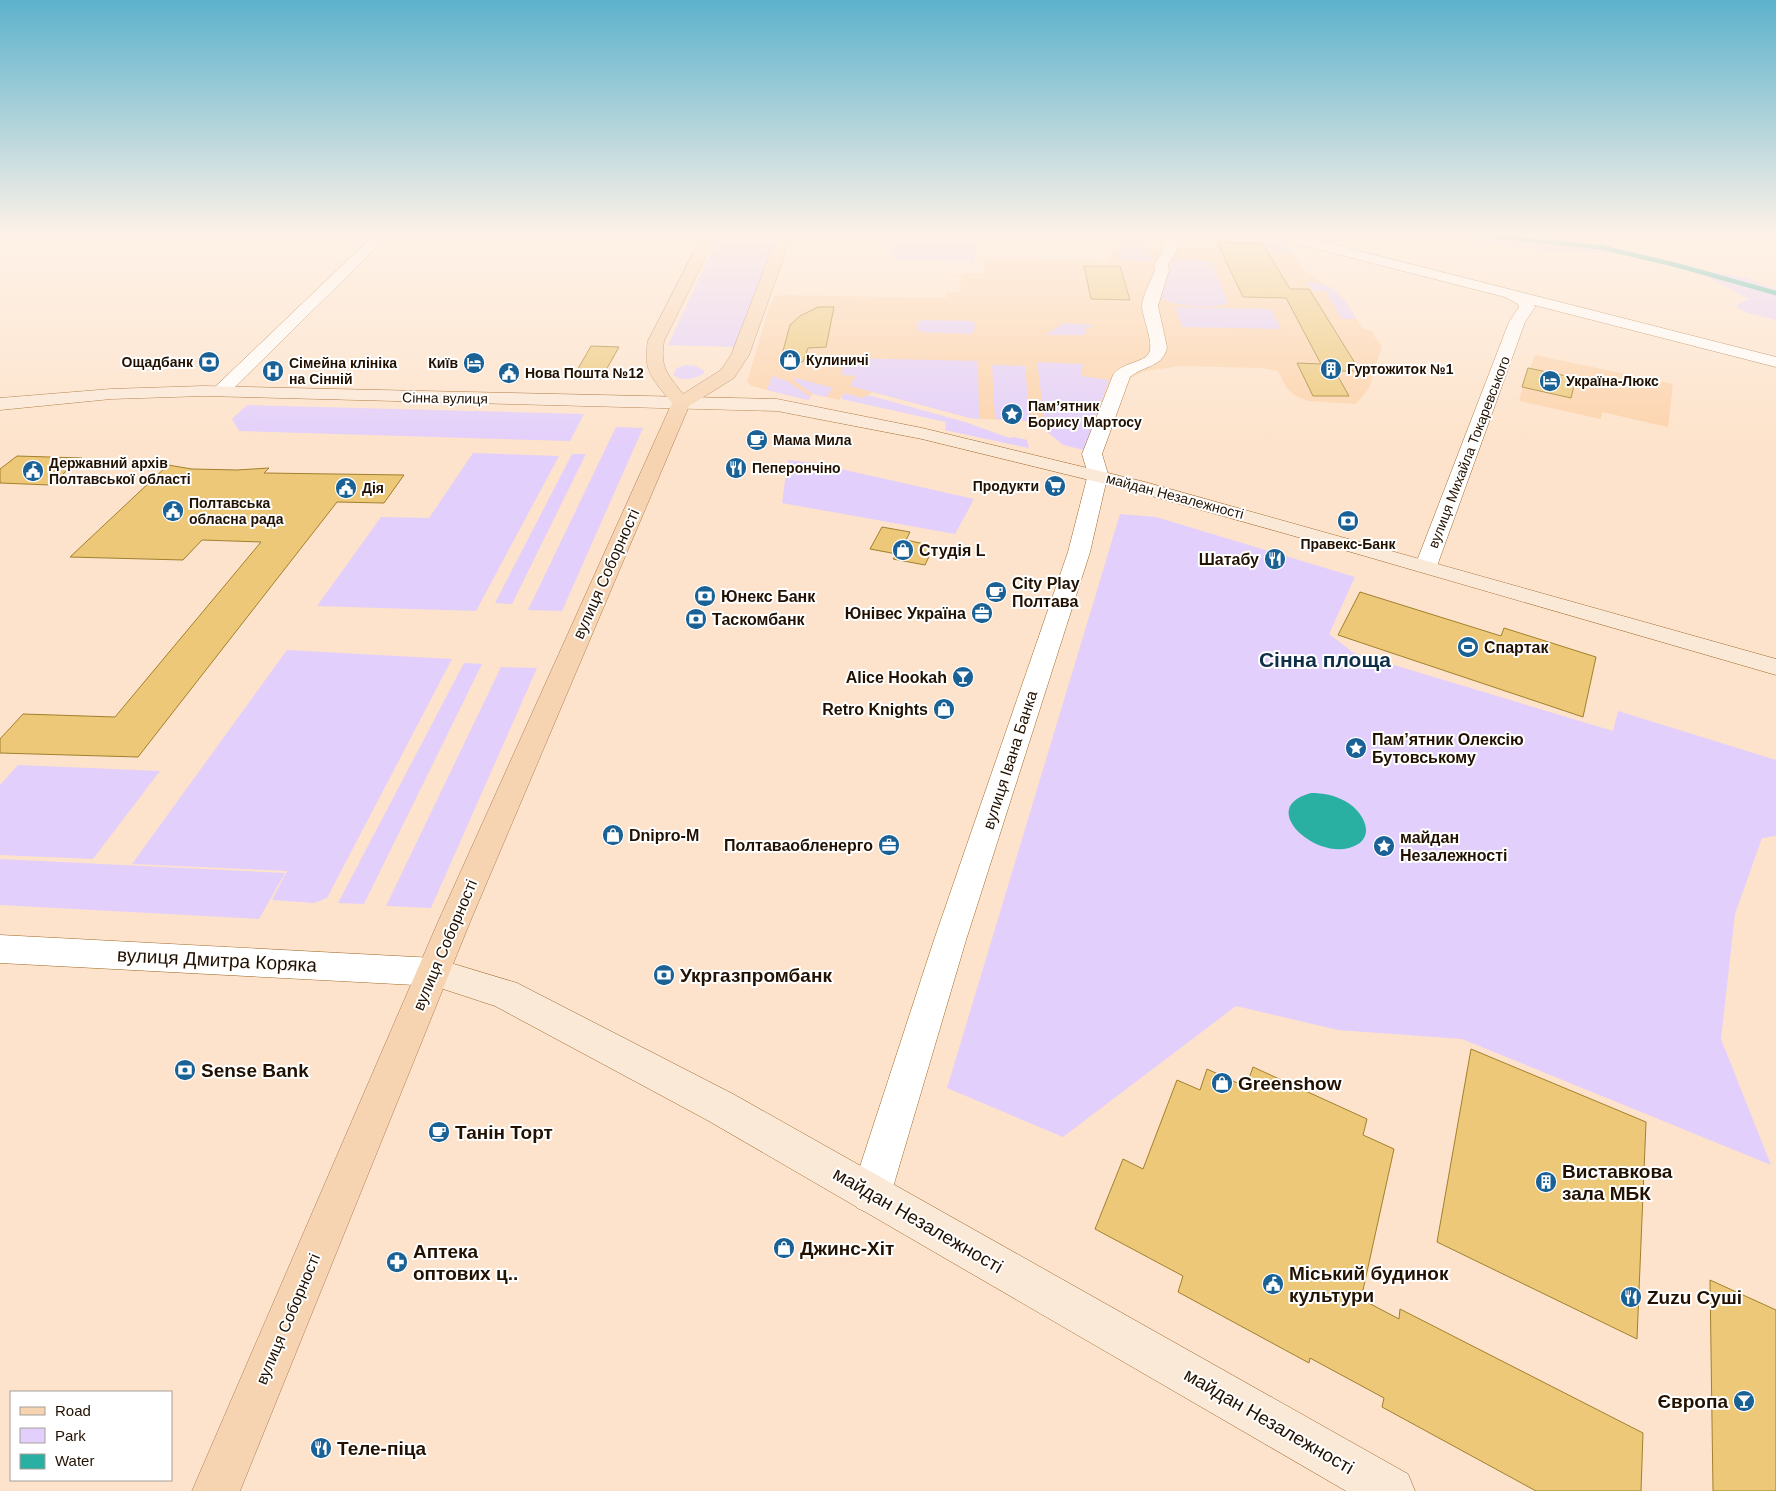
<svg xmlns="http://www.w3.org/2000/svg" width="1776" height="1491" font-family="Helvetica,sans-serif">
  <rect width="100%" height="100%" fill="#fde3cb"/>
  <g fill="#fcd3ab">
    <polygon points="1181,234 1269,234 1288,239 1293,253 1303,269 1338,293 1362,328 1372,331 1376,339 1382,346 1369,388 1356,404 1308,401 1294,395 1286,387 1278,371 1262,368 1181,366 1145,371 1130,378 1110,380 1093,425 970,418 873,392 863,398 844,393 839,400 813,394 808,400 752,386 747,382 769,308 775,296 786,295 946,298 946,292 960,292 961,278 953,277 969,273 984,273 984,259 1033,259 1109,262 1114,243 1125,242 1167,245 1178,242"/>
    <polygon points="991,238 1096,240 1098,249 991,247"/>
    <polygon points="1535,355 1673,384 1668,427 1602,412 1601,419 1519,401 1528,368 1530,368"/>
  </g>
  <g fill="#e3cffb">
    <polygon points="720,234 776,234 736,347 668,345"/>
    <polygon points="1239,234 1269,234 1288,239 1293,253 1268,252 1261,241 1244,241"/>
    <polygon points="1430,234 1575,234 1584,242 1626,254 1551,251 1443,238"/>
    <polygon points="893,236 976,237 975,264 971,264 971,262 894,259 892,254"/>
    <polygon points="1122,242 1150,243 1149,262 1120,260"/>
    <path d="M1180 259H1195L1212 262 1228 303C1217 309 1169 307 1161 297L1168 263Z"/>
    <polygon points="1677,266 1747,278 1776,290 1776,320 1747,313 1737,307 1738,304 1749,299 1706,276"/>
    <path d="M1307 282C1336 283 1342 297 1357 319H1342L1329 299 1328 292 1312 290Z"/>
    <polygon points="1175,307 1271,309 1281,329 1182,327"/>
    <polygon points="923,320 973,321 975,325 974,332 970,334 923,332 917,330 918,322"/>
    <polygon points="1064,323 1093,325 1093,327 1085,327 1086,335 1046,335"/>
    <polygon points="844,358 978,361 979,419 970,418 850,386 856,376 842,375"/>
    <polygon points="1037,362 1083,364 1081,376 1109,380 1084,450 1063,445 1046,431"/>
    <path d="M686 365 696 366 704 371V373C695 380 682 381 673 375L677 368Z"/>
    <polygon points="992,365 1025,366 1030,421 995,419"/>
    <polygon points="772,376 787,381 811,397 808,400 767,390"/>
    <polygon points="796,378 833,388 826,397 813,394 793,380"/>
    <polygon points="844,393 863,398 868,395 965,422 1009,438 1014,437 1027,440 1029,448 945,430 946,422 841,399"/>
    <polygon points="247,405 584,414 570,441 239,431 232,419"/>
    <polygon points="616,427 643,428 562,611 528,610"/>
    <polygon points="473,453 559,456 476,611 317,606 381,517 429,518"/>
    <polygon points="572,454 586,454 512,604 495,603"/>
    <polygon points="788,460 814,463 974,499 955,534 782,503"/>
    <polygon points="1120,514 1156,517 1355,577 1329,634 1354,653 1613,731 1618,711 1776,760 1776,836 1762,838 1735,914 1721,1039 1771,1165 1462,1039 1338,1030 1236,1006 1063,1137 947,1088"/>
    <polygon points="287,650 452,659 327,898 314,903 272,900 287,871 132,864"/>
    <polygon points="464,663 482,664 364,904 338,903"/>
    <polygon points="501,667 537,668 431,908 386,906"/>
    <polygon points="18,765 160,771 93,859 0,855 0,785"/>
    <polygon points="0,859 285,873 259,919 0,905"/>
  </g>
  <path fill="#2aafa3" d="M1311 793C1323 793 1334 795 1345 801 1364 811 1379 840 1349 848 1313 858 1257 807 1311 793Z"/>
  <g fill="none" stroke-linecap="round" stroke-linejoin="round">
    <polyline stroke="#2aafa3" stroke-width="4.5" points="1468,234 1600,247 1676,265 1776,293"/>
  </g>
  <g fill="#ecc878" stroke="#a2802d">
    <polygon points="1217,242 1262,243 1290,289 1309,289 1360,371 1335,371 1349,396 1313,396 1297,363 1321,364 1286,298 1243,297"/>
    <polygon points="1084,266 1120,266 1130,300 1091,299"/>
    <polygon points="818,307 834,307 826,347 808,348 803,362 780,362 790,325 800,316"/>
    <polygon points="591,346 619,347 601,379 572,379"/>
    <polygon points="1528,368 1576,378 1571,398 1522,387"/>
    <polygon points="17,456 82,458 50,485 0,483 0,469"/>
    <polygon points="168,465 192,469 237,470 269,468 264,473 404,475 384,503 337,502 138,757 0,753 0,739 23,714 115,717 261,542 202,540 183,560 70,557"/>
    <polygon points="882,527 910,532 906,540 934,546 925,565 893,559 897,554 870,549"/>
    <polygon points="1360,592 1501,636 1504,628 1596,657 1583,717 1338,635"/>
    <polygon points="1471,1049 1646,1122 1637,1339 1437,1242"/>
    <polygon points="1253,1067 1367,1119 1363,1135 1394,1149 1361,1299 1399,1319 1400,1309 1643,1433 1641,1491 1536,1491 1382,1407 1384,1398 1310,1358 1309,1363 1178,1292 1183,1276 1095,1229 1123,1159 1143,1169 1177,1080 1200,1090 1207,1069 1246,1087"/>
    <polygon points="1710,1280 1776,1310 1776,1491 1713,1491"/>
  </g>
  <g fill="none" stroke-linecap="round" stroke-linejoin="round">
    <g stroke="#a06726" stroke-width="1">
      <g id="street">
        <polygon points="375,234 390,234 227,395 221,396 215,395 212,391 215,387"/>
        <path d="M1166 234H1180L1175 255 1168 264 1169 270 1158 306 1167 347C1163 368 1144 365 1130 377L1102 454 1108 474 1090 552 966 940 891 1194 885 1208 871 1214 857 1208 851 1194 934 940 1068 552 1088 474 1082 454 1113 375C1122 362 1144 363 1149 353 1154 343 1143 319 1142 307 1142 296 1151 281 1155 270L1154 264 1161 254Z"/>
        <polygon points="1268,234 1292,234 1776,357 1776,367 1534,305 1535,307 1525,322 1437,566 1434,571 1426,573 1418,571 1415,566 1509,322 1519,307 1518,304 1505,297 1270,237"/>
        <polygon points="0,935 434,958 446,962 451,972 446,982 434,986 0,963"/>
      </g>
    </g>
    <g stroke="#a06726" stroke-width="1">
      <g id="secondary">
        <polygon points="204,386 777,399 922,428 1145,482 1776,659 1776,675 1344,550 1130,490 922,439 777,411 204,396 111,399 0,410 0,398 111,389"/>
        <polygon points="434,958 517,983 733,1094 1408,1474 1415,1491 1346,1491 707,1120 495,1006 422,982 417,972 422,962"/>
      </g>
    </g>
    <g stroke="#a97d51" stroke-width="1">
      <path id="primary" d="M703 234H717L664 341C660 369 667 373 683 394L721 370 731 355 778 234H792L749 355 734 378 689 406 470 922 240 1491H192L438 922 672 403C654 380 642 372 648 341Z"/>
    </g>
    <use href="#street" fill="#fff" fill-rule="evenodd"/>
    <use href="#secondary" fill="#fbe9d8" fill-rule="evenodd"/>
    <use href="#primary" fill="#f7d4b1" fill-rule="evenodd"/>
  </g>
  <linearGradient id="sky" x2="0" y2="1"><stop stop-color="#5cb2cc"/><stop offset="0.53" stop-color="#fef2e8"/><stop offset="1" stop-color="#fef2e8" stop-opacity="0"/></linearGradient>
  <rect width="1776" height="443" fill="url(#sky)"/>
  <defs>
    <g id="shop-disc" transform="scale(1.125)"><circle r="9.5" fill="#1a6195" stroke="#fff"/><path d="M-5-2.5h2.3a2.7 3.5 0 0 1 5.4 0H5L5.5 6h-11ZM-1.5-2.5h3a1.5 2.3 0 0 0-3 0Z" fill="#fff"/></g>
    <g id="bank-disc" transform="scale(1.125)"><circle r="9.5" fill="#1a6195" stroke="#fff"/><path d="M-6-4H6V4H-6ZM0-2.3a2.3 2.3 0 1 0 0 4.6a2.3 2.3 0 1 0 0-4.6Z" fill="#fff"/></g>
    <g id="hotel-disc" transform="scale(1.125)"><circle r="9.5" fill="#1a6195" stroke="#fff"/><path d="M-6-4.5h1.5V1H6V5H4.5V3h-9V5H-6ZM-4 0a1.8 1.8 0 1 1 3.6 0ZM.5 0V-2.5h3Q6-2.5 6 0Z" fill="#fff"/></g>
    <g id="building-disc" transform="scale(1.125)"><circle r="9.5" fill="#1a6195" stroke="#fff"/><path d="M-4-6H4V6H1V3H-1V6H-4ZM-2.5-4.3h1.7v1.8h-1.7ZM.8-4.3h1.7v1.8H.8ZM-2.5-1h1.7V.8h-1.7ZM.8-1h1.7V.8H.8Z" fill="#fff"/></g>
    <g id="hospital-disc" transform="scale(1.125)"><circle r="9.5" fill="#1a6195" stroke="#fff"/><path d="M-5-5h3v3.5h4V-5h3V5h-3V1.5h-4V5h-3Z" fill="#fff"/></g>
    <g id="civic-disc" transform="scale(1.125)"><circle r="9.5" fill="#1a6195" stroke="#fff"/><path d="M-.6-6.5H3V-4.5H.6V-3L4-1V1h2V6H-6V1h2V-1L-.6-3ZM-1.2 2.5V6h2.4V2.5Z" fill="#fff"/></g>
    <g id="sight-disc" transform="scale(1.125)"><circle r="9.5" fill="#1a6195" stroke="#fff"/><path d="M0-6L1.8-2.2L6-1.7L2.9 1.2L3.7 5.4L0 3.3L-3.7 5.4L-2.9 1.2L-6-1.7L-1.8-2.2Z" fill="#fff"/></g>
    <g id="cafe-disc" transform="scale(1.125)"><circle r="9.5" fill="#1a6195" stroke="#fff"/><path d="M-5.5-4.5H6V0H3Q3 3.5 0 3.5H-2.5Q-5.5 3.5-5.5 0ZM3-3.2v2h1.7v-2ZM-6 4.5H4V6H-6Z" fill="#fff"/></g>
    <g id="restaurant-disc" transform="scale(1.125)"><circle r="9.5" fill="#1a6195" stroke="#fff"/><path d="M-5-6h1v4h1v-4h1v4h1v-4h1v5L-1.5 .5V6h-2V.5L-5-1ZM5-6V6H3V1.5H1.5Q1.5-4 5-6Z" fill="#fff"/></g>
    <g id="supermarket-disc" transform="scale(1.125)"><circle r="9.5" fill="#1a6195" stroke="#fff"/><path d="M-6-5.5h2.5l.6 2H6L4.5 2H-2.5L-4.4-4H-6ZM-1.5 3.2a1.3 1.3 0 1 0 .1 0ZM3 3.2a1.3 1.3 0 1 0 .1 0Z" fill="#fff"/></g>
    <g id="office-disc" transform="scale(1.125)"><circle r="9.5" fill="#1a6195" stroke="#fff"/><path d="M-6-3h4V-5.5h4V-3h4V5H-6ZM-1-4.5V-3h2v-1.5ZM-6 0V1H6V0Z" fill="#fff"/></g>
    <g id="stadium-disc" transform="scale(1.125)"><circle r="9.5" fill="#1a6195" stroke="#fff"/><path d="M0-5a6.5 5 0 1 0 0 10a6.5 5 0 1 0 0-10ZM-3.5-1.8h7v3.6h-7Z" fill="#fff"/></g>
    <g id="bar-disc" transform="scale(1.125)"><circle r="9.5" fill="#1a6195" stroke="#fff"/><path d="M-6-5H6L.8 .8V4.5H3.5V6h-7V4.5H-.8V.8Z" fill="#fff"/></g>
    <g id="pharmacy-disc" transform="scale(1.125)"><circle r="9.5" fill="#1a6195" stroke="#fff"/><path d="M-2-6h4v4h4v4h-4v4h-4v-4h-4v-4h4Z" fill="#fff"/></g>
  </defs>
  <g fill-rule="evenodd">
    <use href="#shop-disc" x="790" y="360"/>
    <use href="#bank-disc" x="209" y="362"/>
    <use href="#hotel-disc" x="474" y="363"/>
    <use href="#building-disc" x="1331" y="369"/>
    <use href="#hospital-disc" x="273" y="371"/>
    <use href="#civic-disc" x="509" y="373"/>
    <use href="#hotel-disc" x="1550" y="381"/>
    <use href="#sight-disc" x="1012" y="414"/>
    <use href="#cafe-disc" x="757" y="440"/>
    <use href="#restaurant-disc" x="736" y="468"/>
    <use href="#civic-disc" x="33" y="471"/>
    <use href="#supermarket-disc" x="1055" y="486"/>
    <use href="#civic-disc" x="346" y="488"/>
    <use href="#civic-disc" x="173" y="511"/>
    <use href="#bank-disc" x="1348" y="521"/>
    <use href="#shop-disc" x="903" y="550"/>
    <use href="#restaurant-disc" x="1275" y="559"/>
    <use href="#cafe-disc" x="996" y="592"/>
    <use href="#bank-disc" x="705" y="596"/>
    <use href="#office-disc" x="982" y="613"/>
    <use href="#bank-disc" x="696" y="619"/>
    <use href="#stadium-disc" x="1468" y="647"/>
    <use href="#bar-disc" x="963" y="677"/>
    <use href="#shop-disc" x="944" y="709"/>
    <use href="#sight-disc" x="1356" y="748"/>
    <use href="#shop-disc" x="613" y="835"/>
    <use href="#office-disc" x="889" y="845"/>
    <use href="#sight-disc" x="1384" y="846"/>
    <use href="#bank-disc" x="664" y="975"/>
    <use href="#bank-disc" x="185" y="1070"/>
    <use href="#shop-disc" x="1222" y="1083"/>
    <use href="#cafe-disc" x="439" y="1132"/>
    <use href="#building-disc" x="1546" y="1182"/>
    <use href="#shop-disc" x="784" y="1248"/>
    <use href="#pharmacy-disc" x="397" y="1262"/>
    <use href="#civic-disc" x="1273" y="1284"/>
    <use href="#restaurant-disc" x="1631" y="1297"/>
    <use href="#bar-disc" x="1744" y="1401"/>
    <use href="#restaurant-disc" x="321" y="1448"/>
  </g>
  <g text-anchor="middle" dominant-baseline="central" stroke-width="4" stroke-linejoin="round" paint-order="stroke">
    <g font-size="14" font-weight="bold" fill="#210" stroke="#fff" text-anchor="start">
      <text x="806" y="360">Кулиничі</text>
      <text x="193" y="362" text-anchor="end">Ощадбанк</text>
      <text x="289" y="363">Сімейна клініка<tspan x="289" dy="16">на Сінній</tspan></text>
      <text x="458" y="363" text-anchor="end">Київ</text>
      <text x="1347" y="369">Гуртожиток №1</text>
      <text x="525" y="373">Нова Пошта №12</text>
      <text x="1566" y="381">Україна-Люкс</text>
      <text x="1028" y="406">Пам’ятник<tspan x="1028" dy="16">Борису Мартосу</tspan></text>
      <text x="773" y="440">Мама Мила</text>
      <text x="49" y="463">Державний архів<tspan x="49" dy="16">Полтавської області</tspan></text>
      <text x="752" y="468">Пеперончіно</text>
      <text x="1039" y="486" text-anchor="end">Продукти</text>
      <text x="362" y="488">Дія</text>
      <text x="189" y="503">Полтавська<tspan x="189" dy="16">обласна рада</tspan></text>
      <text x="1348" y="544" text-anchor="middle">Правекс-Банк</text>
    </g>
    <g font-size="14" fill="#210" stroke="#fff">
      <text transform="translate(445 398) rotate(1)">Сінна вулиця</text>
      <text transform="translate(1469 452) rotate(-69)">вулиця Михайла Токаревського</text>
      <text transform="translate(1175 496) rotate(15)">майдан Незалежності</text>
    </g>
    <g font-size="16" font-weight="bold" fill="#210" stroke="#fff" text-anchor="start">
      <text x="919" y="550">Студія L</text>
      <text x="1259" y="559" text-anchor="end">Шатабу</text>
      <text x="1012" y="583">City Play<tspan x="1012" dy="18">Полтава</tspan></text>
      <text x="721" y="596">Юнекс Банк</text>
      <text x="966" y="613" text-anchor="end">Юнівес Україна</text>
      <text x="712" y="619">Таскомбанк</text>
      <text x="1484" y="647">Спартак</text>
      <text x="947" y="677" text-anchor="end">Alice Hookah</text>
      <text x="928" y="709" text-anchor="end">Retro Knights</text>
      <text x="1372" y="739">Пам’ятник Олексію<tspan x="1372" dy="18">Бутовському</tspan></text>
      <text x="629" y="835">Dnipro-M</text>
      <text x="1400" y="837">майдан<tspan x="1400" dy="18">Незалежності</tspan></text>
      <text x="873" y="845" text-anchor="end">Полтаваобленерго</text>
    </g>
    <g font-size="16" fill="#210" stroke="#fff">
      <text transform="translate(606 574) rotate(-66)">вулиця Соборності</text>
      <text transform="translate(1010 760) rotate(-72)">вулиця Івана Банка</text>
      <text transform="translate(445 945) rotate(-67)">вулиця Соборності</text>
      <text transform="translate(288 1319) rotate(-67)">вулиця Соборності</text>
    </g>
    <g font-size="19" fill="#210" stroke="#fff">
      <text transform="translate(217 960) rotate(3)">вулиця Дмитра Коряка</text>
      <text transform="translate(918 1220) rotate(30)">майдан Незалежності</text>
      <text transform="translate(1269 1421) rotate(30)">майдан Незалежності</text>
    </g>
    <g font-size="19" font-weight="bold" fill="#210" stroke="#fff" text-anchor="start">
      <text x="680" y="975">Укргазпромбанк</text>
      <text x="201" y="1070">Sense Bank</text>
      <text x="1238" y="1083">Greenshow</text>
      <text x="455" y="1132">Танін Торт</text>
      <text x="1562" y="1171">Виставкова<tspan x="1562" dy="22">зала МБК</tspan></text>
      <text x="800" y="1248">Джинс-Хіт</text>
      <text x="413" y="1251">Аптека<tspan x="413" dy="22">оптових ц..</tspan></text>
      <text x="1289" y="1273">Міський будинок<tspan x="1289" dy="22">культури</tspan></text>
      <text x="1647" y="1297">Zuzu Суші</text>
      <text x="1728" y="1401" text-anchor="end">Європа</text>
      <text x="337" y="1448">Теле-піца</text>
    </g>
    <g font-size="21" font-weight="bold" fill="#0f2f49" stroke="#fff">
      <text x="1325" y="659">Сінна площа</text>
    </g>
  </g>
  <rect x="10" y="1391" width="162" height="90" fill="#ffffff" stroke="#a7a099"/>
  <rect x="20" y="1407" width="25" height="8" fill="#f7d4b1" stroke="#a7a099"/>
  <text x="55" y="1416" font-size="15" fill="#221100">Road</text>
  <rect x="20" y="1428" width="25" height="15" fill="#e3cffb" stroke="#a7a099"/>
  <text x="55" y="1441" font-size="15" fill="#221100">Park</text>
  <rect x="20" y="1454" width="25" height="15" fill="#2aafa3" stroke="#a7a099"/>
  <text x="55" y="1466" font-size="15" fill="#221100">Water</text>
</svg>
